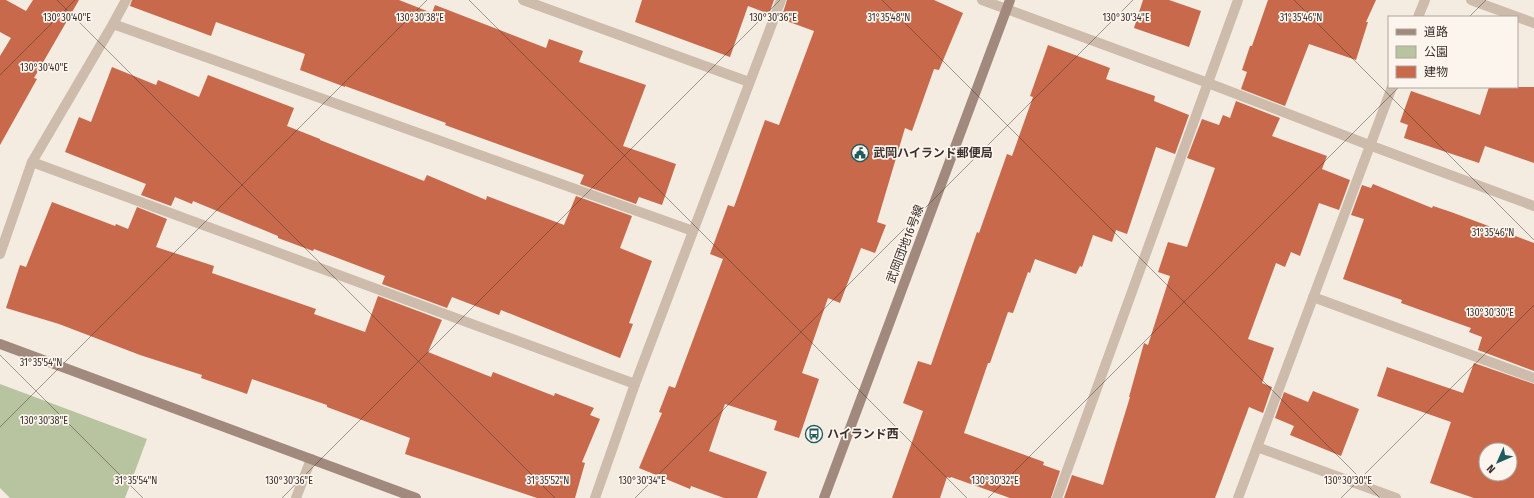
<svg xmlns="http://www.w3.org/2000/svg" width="1534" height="498" font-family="'Fira Sans Condensed','Noto Sans JP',sans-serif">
  <rect width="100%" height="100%" fill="#f4ebe1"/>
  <polygon fill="#b8c4a0" points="0,384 147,439 125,498 10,498 0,488"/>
  <g fill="#c8694b" fill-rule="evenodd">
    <polygon points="0,0 6,0 26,11 33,0 79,0 34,78 37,79 0,145 0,56 11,38 0,32"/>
    <polygon points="132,0 399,0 432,13 435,5 546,48 549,39 583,51 579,62 646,85 623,146 676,164 662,205 639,197 636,204 580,184 584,175 445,125 446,123 345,86 345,87 300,70 305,54 216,22 211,36 130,6"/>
    <polygon points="642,0 774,0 769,14 748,6 730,57 635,22"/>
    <polygon points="787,0 934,0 963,13 939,70 934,69 912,131 905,128 877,222 886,225 875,253 861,248 840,303 828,298 802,373 819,379 799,438 774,430 777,421 725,404 709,451 767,472 757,498 724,498 691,486 690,489 639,468 662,413 659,412 669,386 675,388 723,259 710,254 728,205 734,207 765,120 779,125 814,31 781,19"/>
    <polygon points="1143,0 1169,0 1201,11 1189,47 1134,28"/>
    <polygon points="1268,0 1376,0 1366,22 1368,22 1356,60 1309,44 1285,106 1241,89 1247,72 1242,70 1250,46 1252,46"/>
    <polygon points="1048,45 1110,68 1106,79 1155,96 1154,101 1189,115 1175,154 1156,147 1127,234 1116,230 1112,242 1093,235 1082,267 1080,266 1076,274 1035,259 1030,273 1028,272 1013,313 1008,312 990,363 988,363 964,433 1044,462 1043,465 1060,471 1051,498 1010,498 951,477 950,478 947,477 940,498 892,498 923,411 903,403 918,361 931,365 977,232 979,233 1007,154 1012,156 1033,97 1030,96"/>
    <polygon points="112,67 156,85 158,80 199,97 208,75 294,108 287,126 320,139 320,140 424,181 427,175 486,200 487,196 564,225 576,196 632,216 620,248 652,261 629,323 633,324 620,358 501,310 499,315 452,297 447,308 382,284 385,276 314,249 313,251 278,238 278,236 193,201 192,204 175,197 171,206 141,195 146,184 65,152 79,117 91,122"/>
    <polygon points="1489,87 1534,87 1534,163 1485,146 1479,163 1404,138 1408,125 1400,122 1411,91 1480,115"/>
    <polygon points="1236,101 1280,118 1272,136 1327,156 1322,169 1350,180 1339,210 1319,203 1300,256 1291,252 1285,267 1276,263 1248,339 1274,348 1262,383 1272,387 1263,413 1249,407 1215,498 1064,498 1072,475 1103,485 1130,397 1129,397 1144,343 1148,345 1170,276 1158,272 1168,242 1187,247 1215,168 1187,158 1202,119 1219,125 1223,115 1230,118"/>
    <polygon points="1373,184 1432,208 1433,206 1451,212 1534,243 1534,371 1478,350 1482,337 1469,332 1471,328 1401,303 1402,300 1343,279 1364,219 1351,215 1362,185 1371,188"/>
    <polygon points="52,202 115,226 116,224 128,229 137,207 167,219 156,247 214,266 212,273 316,309 314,314 365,332 378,296 442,320 428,352 491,377 493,372 554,396 555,393 594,408 590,415 600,419 582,462 585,463 575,498 537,498 405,454 410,438 327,407 327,405 252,379 247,394 201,378 202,375 140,355 59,324 6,308 20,265 26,267"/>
    <path d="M1474 363 1534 384V498H1474L1430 483 1451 422 1377 396 1387 367 1463 393ZM1486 450H1510V474H1486Z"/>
    <polygon points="1313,391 1359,409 1341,456 1290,435 1294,426 1275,418 1284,392 1308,402"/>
  </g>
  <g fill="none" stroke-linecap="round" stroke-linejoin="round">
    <g stroke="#cdbbac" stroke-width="10">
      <polyline points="523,0 749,82"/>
      <polyline points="982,0 1208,83 1369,145 1534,206"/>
      <polyline points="1471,0 1534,23"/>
      <polyline points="1418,17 1425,0"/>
      <polyline points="113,24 693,231"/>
      <polyline points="32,162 635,384"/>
      <polyline points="0,254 32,162 113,24 126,0"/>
      <polyline points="1313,297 1534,378"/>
      <polyline points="1257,447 1396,498"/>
      <polyline points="296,498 311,459"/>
      <polyline points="595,498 635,384 781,0"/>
      <polyline points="1057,498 1238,0"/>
      <polyline points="1238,498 1392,87"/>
    </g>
    <g stroke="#a18a7d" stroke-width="10">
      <polyline points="0,344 416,498"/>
      <polyline points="824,498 1010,0"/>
    </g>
  </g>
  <path fill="none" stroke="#3b302b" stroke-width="1" stroke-opacity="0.45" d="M57 0 555 498M469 0 967 498M882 0 1380 498M1294 0 1534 240M1469 17 1486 0M0 75 75 0M0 355 143 498M0 427 427 0M282 498 780 0M635 498 1133 0M988 498 1399 87M1341 498 1534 305"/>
  <defs>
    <g id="civic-ring" transform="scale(0.9)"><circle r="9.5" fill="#fbf5ee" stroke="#1f5a5e" stroke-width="1.5"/><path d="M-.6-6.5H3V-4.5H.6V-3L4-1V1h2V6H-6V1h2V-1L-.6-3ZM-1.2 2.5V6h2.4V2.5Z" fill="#1f5a5e"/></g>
    <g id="bus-ring" transform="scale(0.9)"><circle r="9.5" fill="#fbf5ee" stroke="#1f5a5e" stroke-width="1.5"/><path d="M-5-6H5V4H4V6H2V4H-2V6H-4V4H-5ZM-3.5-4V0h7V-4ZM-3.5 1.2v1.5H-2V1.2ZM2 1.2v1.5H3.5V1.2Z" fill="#1f5a5e"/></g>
  </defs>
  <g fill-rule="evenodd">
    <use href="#civic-ring" x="860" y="153"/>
    <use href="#bus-ring" x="814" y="434"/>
  </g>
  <g text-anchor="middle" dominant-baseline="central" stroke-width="3.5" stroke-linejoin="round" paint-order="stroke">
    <g font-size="12" font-weight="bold" fill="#3b302b" stroke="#fbf5ee" text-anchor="start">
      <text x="873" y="153">武岡ハイランド郵便局</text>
      <text x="827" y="434">ハイランド西</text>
    </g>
    <g font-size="12" fill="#3b302b" stroke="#fbf5ee">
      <text transform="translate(905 244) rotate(-69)">武岡団地16号線</text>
    </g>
  </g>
  <g font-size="10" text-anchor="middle" fill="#3b302b" stroke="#fbf5ee" stroke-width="3.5" stroke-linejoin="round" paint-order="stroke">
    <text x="67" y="21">130°30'40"E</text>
    <text x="420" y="21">130°30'38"E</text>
    <text x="773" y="21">130°30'36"E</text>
    <text x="889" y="21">31°35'48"N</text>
    <text x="1126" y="21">130°30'34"E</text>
    <text x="1301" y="21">31°35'46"N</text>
    <text x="44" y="71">130°30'40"E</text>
    <text x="1493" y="236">31°35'46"N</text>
    <text x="1490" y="316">130°30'30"E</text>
    <text x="41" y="366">31°35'54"N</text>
    <text x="44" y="424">130°30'38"E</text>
    <text x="136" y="484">31°35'54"N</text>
    <text x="289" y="484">130°30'36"E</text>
    <text x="548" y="484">31°35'52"N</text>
    <text x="642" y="484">130°30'34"E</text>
    <text x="995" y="484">130°30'32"E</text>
    <text x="1348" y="484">130°30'30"E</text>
  </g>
  <rect x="1388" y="16" width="130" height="72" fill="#fbf5ee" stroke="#aea6a0"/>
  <rect x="1396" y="29" width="20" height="6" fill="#a18a7d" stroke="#aea6a0"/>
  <text x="1424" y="36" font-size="12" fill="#3b302b">道路</text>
  <rect x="1396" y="46" width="20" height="12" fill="#b8c4a0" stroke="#aea6a0"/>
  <text x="1424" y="56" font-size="12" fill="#3b302b">公園</text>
  <rect x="1396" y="66" width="20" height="12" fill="#c8694b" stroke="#aea6a0"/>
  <text x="1424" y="76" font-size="12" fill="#3b302b">建物</text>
  <g transform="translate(1498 462) rotate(225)"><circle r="19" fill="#fbf5ee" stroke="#aea6a0"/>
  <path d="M0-3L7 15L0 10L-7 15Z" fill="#1f5a5e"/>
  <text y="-6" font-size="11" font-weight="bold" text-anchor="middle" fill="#3b302b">N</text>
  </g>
</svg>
